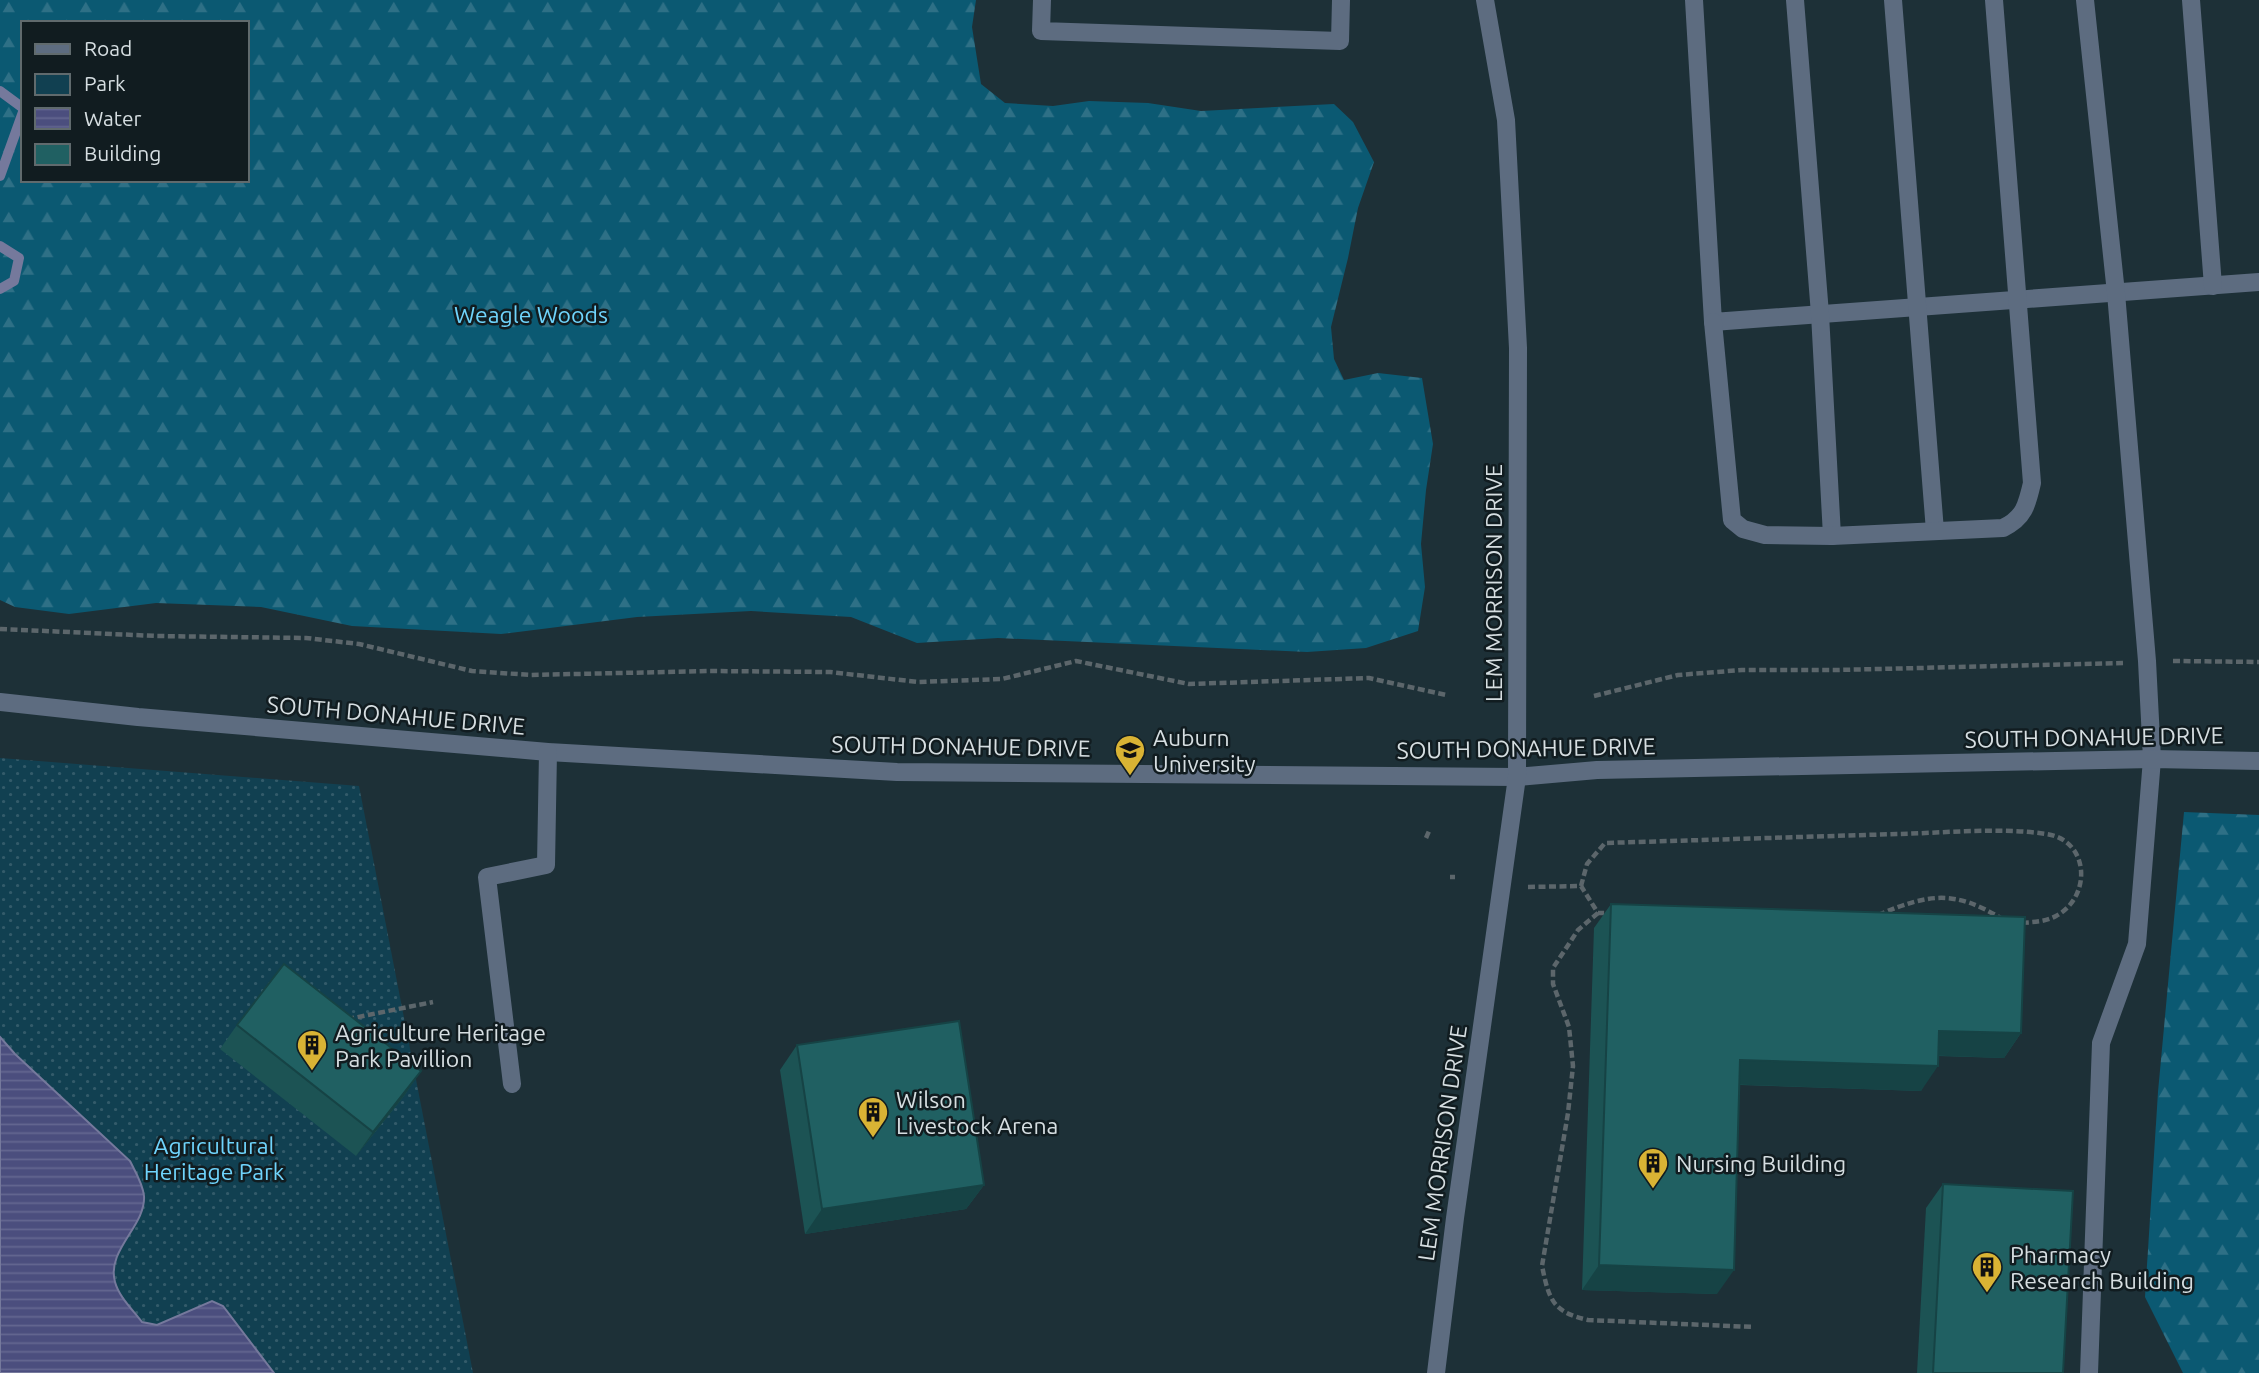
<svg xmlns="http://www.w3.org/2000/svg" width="2259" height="1373" font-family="Ubuntu,sans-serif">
  <defs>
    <pattern id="green-dots" width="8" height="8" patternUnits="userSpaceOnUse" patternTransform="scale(1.75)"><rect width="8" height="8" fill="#114051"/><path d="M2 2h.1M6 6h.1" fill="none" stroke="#335b6a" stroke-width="1.8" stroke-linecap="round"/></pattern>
    <pattern id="forest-firs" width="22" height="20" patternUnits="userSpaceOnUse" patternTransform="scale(1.75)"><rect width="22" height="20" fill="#0b5972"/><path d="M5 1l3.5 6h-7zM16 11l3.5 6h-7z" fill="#2e7086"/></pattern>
    <pattern id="water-rules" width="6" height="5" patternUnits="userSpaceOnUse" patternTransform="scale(1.75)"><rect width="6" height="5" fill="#4b4e7e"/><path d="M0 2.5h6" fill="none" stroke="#646790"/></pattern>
  </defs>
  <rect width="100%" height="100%" fill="#1a252a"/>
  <path fill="#1d3037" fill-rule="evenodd" d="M0 0H2259V1373H0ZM23 23H247V180H23Z"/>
  <polygon fill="url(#green-dots)" points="0,758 359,786 473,1373 0,1373"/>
  <g fill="url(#forest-firs)" fill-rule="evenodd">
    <path d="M0 0H976L972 27 981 84 1005 103 1053 106 1089 101 1148 103 1201 111 1334 104 1353 122 1374 162 1358 208 1348 258 1331 327 1334 359 1344 380 1378 373 1422 378 1433 444 1426 490 1421 544 1425 587 1418 631 1366 648 1307 652 998 638 917 643 851 617 751 611 637 617 501 634 352 626 261 607 156 603 69 614 15 607 0 600ZM23 23H247V180H23Z"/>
    <polygon points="2184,812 2259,815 2259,1373 2183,1373 2145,1297 2158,1092"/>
  </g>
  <path fill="url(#water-rules)" stroke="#75799c" stroke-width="2" d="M0 1037 15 1054 130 1161C135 1171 143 1184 144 1196 146 1226 106 1250 115 1282 119 1297 133 1310 142 1322L157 1325 212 1301 223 1306 274 1373H0Z"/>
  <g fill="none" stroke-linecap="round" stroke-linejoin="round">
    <g stroke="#75799c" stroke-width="10">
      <polyline points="0,91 23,108"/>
      <polyline points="0,176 23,112"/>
      <polyline points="0,246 19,258 14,281 0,289"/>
    </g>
    <g stroke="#5c666b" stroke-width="4.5" stroke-dasharray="7 3.5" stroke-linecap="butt">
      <polyline points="0,629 157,636 306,638 359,644 472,671 531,675 709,671 830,672 918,682 1002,679 1076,661 1189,684 1369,678 1446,695"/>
      <polyline points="2173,661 2259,662"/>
      <polyline points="1594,696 1678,675 1742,670 1837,670 2123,663"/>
      <polyline points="1426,838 1429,831"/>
      <polyline points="1450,877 1455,877"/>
      <path d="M1581 886 1587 864 1605 843C1703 840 1800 837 1897 834 1945 833 1999 827 2046 834 2090 840 2092 897 2056 916 2045 922 2033 922 2020 923"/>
      <polyline points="1528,887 1581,886 1598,913 1609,913"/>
      <path d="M1598 913 1578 930 1553 968V984L1569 1027 1573 1066 1568 1113 1542 1266C1549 1299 1552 1312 1588 1320L1754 1327"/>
      <path d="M1878 915C1928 894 1954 889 2002 919"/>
      <polyline points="350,1023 353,1018 433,1002"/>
    </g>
    <g stroke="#5d6c80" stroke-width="18">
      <polyline points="1042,0 1041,31 1340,41 1341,0"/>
      <polyline points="1694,0 1713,322 2259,282"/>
      <polyline points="1795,0 1820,314 1832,536"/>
      <polyline points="1893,0 1935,531"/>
      <polyline points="2085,0 2116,293 2147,661 2152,759 2137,944 2101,1043 2089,1373"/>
      <polyline points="2191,0 2213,286"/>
      <path d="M1713 322 1732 520 1743 529 1765 535 1832 536 2003 528C2024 518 2027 505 2032 483L1994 0"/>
      <polyline points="0,702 138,717 548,752 897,772 1517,777 1597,770 2152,759 2259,761"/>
      <polyline points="512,1084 487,877 546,865 548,752"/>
      <polyline points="1436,1373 1455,1218 1517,777 1518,348 1506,120 1485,0"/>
    </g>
  </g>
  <g fill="#1c5354">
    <polygon points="1611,904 2021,1033 2004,1058 1938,1056 1921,1091 1740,1085 1717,1294 1582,1290 1594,928"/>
    <polygon points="237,1025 421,1071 404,1096 356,1156 220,1049"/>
    <polygon points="797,1045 984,1185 966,1209 805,1234 780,1070"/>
    <polygon points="1943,1184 2063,1373 1917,1373 1926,1208"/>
  </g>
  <g fill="#164345">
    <polygon points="1939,1031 2021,1033 2004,1058 1922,1055"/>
    <polygon points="1740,1060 1938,1066 1921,1091 1723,1084"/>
    <polygon points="421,1071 404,1096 356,1156 373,1132"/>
    <polygon points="984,1185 966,1209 805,1234 822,1209"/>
    <polygon points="1599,1265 1734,1270 1717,1294 1582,1290"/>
  </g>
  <g fill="#206062" stroke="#164345" stroke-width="2">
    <polygon points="1611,904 2025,917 2021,1033 1939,1031 1938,1066 1740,1060 1734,1270 1599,1265"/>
    <polygon points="284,964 421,1071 373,1132 237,1025"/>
    <polygon points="959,1021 984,1185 822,1209 797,1045"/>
    <polygon points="1943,1184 2073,1191 2063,1373 1933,1373"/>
  </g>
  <defs>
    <g id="university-pin" transform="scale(1.575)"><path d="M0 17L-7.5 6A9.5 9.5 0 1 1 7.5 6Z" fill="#d9b334" stroke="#111c20"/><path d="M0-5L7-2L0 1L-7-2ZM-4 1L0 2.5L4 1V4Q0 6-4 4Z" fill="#111"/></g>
    <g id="building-pin" transform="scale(1.575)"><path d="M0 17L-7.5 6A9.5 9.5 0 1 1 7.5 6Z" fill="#d9b334" stroke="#111c20"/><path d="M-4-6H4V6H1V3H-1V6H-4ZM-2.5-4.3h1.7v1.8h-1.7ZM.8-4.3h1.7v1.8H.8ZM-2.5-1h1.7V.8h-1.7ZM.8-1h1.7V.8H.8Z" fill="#111"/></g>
  </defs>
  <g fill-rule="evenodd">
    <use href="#university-pin" x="1130" y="750"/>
    <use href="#building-pin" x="312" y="1045"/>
    <use href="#building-pin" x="873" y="1112"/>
    <use href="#building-pin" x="1653" y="1163"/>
    <use href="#building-pin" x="1987" y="1267"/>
  </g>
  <g text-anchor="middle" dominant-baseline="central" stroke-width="5" stroke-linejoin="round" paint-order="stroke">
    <g font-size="23" fill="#6fd4fc" stroke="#111c20">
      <text x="531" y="314">Weagle Woods</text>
      <text x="214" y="1145">Agricultural<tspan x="214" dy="26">Heritage Park</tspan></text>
    </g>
    <g font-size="23" fill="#d6dee1" stroke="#111c20">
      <text transform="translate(1493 583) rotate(-90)">LEM MORRISON DRIVE</text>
      <text transform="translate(396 715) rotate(5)">SOUTH DONAHUE DRIVE</text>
      <text transform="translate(2094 737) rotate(-1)">SOUTH DONAHUE DRIVE</text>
      <text transform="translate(961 746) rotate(1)">SOUTH DONAHUE DRIVE</text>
      <text transform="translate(1526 748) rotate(-1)">SOUTH DONAHUE DRIVE</text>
      <text transform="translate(1442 1143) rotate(-82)">LEM MORRISON DRIVE</text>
    </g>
    <g font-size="23" fill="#d6dee1" stroke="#111c20" text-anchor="start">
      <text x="1153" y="737">Auburn<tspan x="1153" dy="26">University</tspan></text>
      <text x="335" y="1032">Agriculture Heritage<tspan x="335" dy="26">Park Pavillion</tspan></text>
      <text x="896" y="1099">Wilson<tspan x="896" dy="26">Livestock Arena</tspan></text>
      <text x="1676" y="1163">Nursing Building</text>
      <text x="2010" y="1254">Pharmacy<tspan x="2010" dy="26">Research Building</tspan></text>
    </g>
  </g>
  <rect x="21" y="21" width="228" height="161" fill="#111c20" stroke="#606a6d" stroke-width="2"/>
  <rect x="35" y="44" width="35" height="10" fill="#5d6c80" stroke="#606a6d" stroke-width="2"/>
  <text x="84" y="56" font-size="21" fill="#d6dee1">Road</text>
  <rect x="35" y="74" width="35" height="21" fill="#114051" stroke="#606a6d" stroke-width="2"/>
  <text x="84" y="91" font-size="21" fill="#d6dee1">Park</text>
  <rect x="35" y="108" width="35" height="21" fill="url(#water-rules)" stroke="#606a6d" stroke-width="2"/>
  <text x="84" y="126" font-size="21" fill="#d6dee1">Water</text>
  <rect x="35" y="144" width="35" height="21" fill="#206062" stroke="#606a6d" stroke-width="2"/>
  <text x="84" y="161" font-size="21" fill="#d6dee1">Building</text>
</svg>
